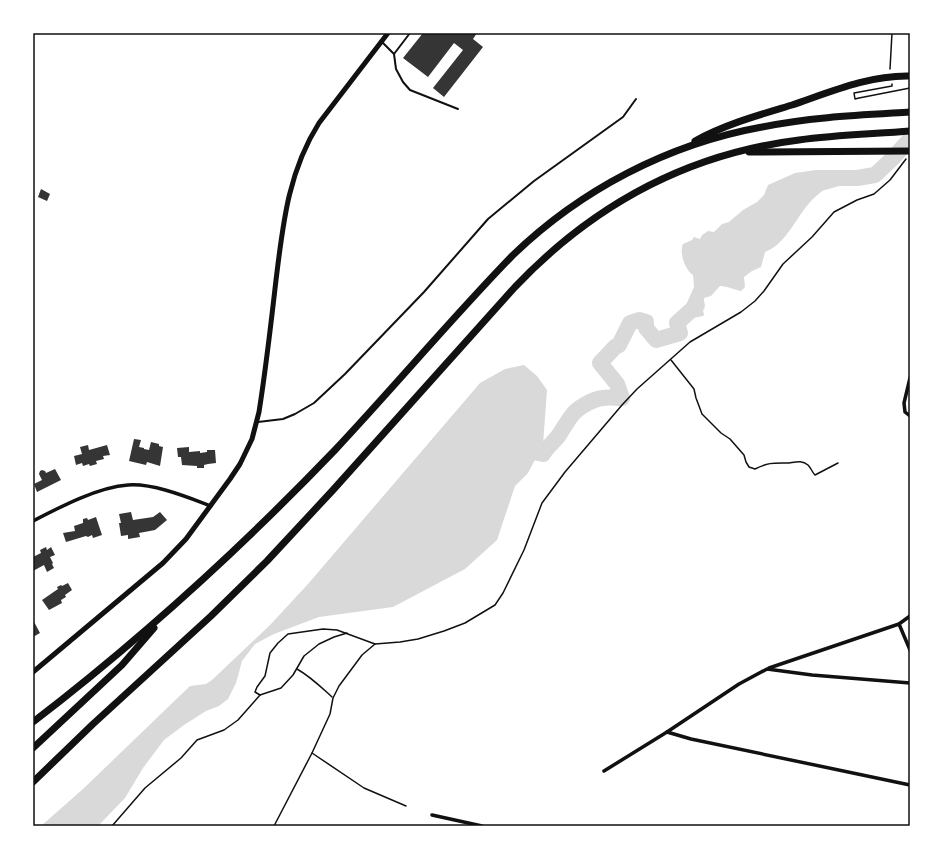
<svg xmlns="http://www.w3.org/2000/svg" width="943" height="859" font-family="'Asap Condensed',sans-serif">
  <rect width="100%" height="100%" fill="#fff"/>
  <g fill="#d9d9d9">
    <path d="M816 170H840L847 172C836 182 823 189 813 199 796 216 787 244 765 252L761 267 752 271 744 277 745 287 741 291C735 290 727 286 720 286L711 296 704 298 703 310 704 315 703 316 682 320 681 316 694 287 693 275C685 270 679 253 683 244L692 240 694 237 700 239 702 235 708 231 714 232 722 224 729 222 743 210 757 202 764 195 768 185 795 173Z"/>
    <polygon points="524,365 537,376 547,390 543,445 528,473 515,486 497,540 465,569 393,607 319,617 274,634 255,644 242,661 236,683 228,699 219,706 206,711 184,725 164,740 143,768 125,798 98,826 41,826 83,789 190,686 206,684 212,680 271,624 308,584 480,383 505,369"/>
  </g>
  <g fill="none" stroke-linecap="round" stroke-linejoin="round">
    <g stroke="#d9d9d9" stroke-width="16">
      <polyline points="820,183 838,178 857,178 875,175 894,157 910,139"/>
      <path d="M538 453 543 454C547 447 554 442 559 435 563 429 568 420 573 414 579 407 593 399 603 398 609 397 616 398 622 398L617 384 600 363 615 347 619 345 630 323 639 320 646 322V328L656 340 680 333 677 323 697 305"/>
    </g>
  </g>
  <g fill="#353535">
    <polygon points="423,33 477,33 473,39 483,47 444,97 433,88 463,50 454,43 428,77 403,58"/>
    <polygon points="41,189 50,194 47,201 38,197"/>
    <polygon points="134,439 141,440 139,447 144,448 144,449 149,450 151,442 159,444 159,446 163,447 160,466 147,462 146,465 129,461"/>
    <polygon points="88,445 89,450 107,445 110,455 103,456 104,459 96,461 97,464 90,466 89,464 83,466 82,463 76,465 74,456 82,454 80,447"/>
    <polygon points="189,447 189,452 200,451 200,453 207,452 207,450 215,450 216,463 208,464 204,465 204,468 197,468 197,466 182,465 181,457 178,457 177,448"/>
    <polygon points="55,469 61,480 37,492 34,484 42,480 39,474 40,471 42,470 45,471 46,473"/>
    <polygon points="131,512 133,520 153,517 160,512 167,520 155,530 139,533 140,537 128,539 128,535 121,536 119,523 121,523 119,514"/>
    <polygon points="96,517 102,535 93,538 92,535 88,537 86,536 66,542 63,533 75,531 74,526 83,523 83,519 87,518 88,520"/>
    <polygon points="46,547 47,550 51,547 55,555 50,557 53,563 52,564 54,568 47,572 44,565 33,571 33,557 41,553 40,550"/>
    <polygon points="68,583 72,590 65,595 66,597 61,600 62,603 49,610 42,600 58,589 57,587 61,585 62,586"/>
    <polygon points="33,620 40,633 33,637"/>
  </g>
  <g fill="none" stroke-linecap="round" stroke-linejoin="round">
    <g stroke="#111" stroke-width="1.5">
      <polyline points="890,69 892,33"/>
      <polyline points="892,84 892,86 854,93 855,99 859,98 910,88"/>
      <path d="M671 360 694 389 696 398 702 414 721 433 730 439 744 455 746 462 749 467 755 469C769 462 774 463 789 463 796 462 802 460 808 465 811 468 812 472 815 475L838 463"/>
      <path d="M297 669C311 677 321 687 332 697"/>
      <polyline points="260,695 255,692 257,687 265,676 270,653 278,643 288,634 323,629 337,630 375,644"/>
      <polyline points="312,753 364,788 406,806"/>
      <polyline points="112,826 145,788 181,758 197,740 224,730 238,720 260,695 281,688 293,675 304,656 319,644 334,637 347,633"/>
      <polyline points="274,826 312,753 330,714 333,698 339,686 362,655 375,644 400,642 418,639 444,631 465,623 495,605 503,593 524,550 542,503 565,472 622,405 637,389 690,342 741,312 755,301 764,291 783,264 812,237 834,212 857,200 874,194 890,180 906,159"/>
    </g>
    <g stroke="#111" stroke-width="2">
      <polyline points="382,42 394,54 410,33"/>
      <polyline points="394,54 396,69 403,82 410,90 458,109"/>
      <polyline points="258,422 283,419 295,414 314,403 345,374 424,292 488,219 534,181 623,117 636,99"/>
    </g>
    <g stroke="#111" stroke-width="3.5">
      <polyline points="910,378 904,403 905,412 910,416"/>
      <path d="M33 521C60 507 98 487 128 485 153 483 187 497 211 506"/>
      <polyline points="899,624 910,650"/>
      <polyline points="769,668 899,624 910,616"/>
      <polyline points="667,732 691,739 910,785"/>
      <polyline points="604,771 667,732 739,684 767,669 812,675 910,683"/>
      <polyline points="432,815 482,826"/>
    </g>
    <path stroke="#111" stroke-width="5" d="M33 672 163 563 186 539 230 479 240 464 252 439 259 412C266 368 271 324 276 280 283 224 288 172 319 123L388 33"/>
    <g stroke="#111" stroke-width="7">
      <path d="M695 141C726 124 759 115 792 105 830 92 869 75 910 76"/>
      <polyline points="749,152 910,151"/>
      <path d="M33 722C141 639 241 548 335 450 395 386 451 319 512 256 580 190 668 144 762 127 811 117 861 115 910 112"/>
      <polyline points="33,748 122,665 154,628"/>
      <path d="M33 782 93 724 211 616 267 561 333 490 515 287C592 206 687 154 799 140 835 135 873 134 910 131"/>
    </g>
  </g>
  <rect width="943" height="859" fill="none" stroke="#ffffff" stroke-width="68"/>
  <rect x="34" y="34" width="875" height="791" fill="none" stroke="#111" stroke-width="1.5"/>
</svg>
